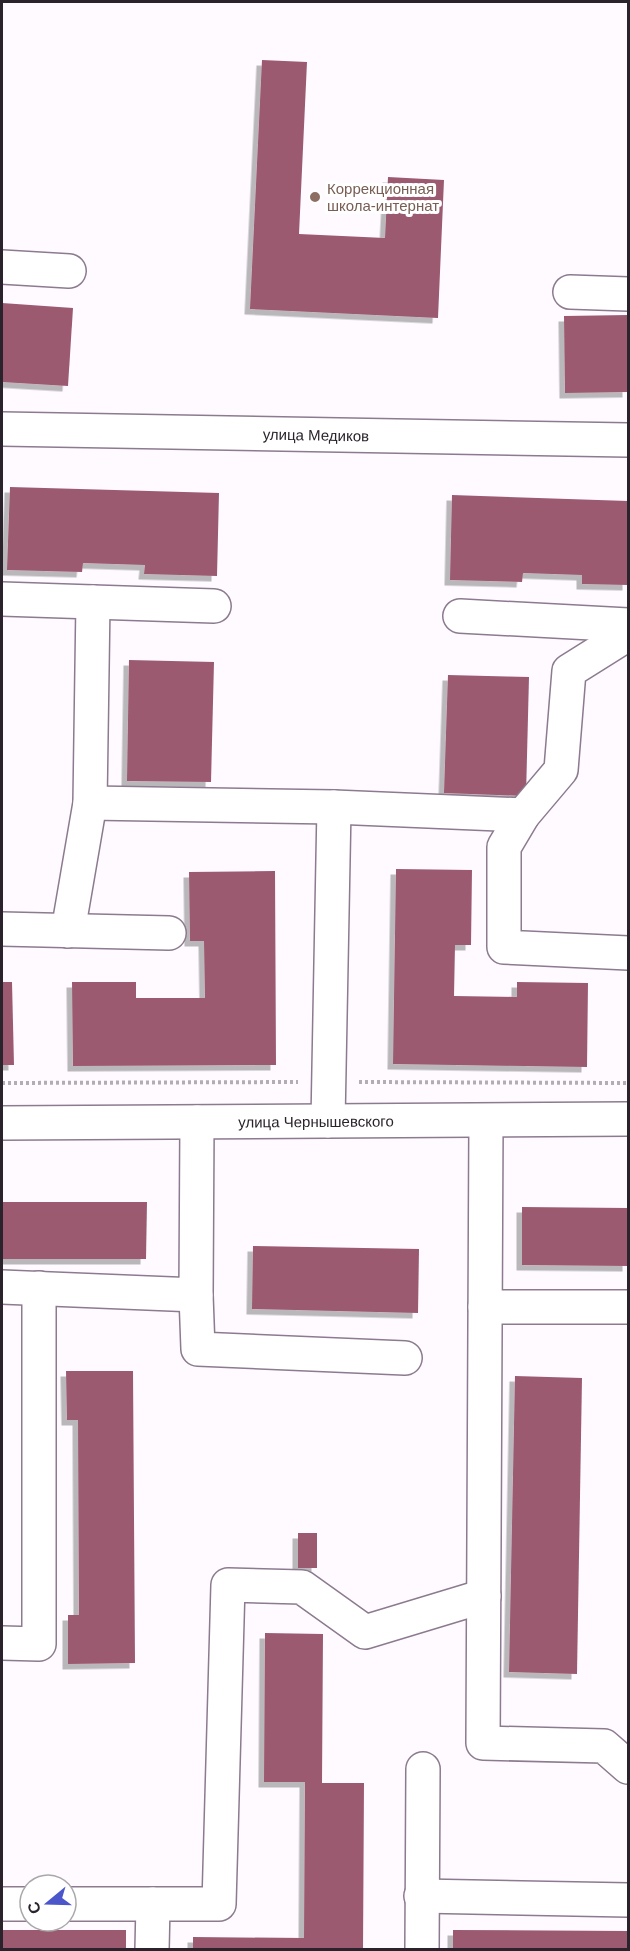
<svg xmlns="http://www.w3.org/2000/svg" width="630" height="1951" font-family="Arial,sans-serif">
  <defs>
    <filter id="shadow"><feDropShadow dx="-5.5" dy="5.5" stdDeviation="0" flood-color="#0004"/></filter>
  </defs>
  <rect width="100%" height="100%" fill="#fefaff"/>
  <g fill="#9c5a71" filter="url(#shadow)">
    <polygon points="262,60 307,62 299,234 385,238 388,177 444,180 438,318 250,309"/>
    <polygon points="2,303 73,308 68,386 2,382"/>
    <polygon points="628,315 628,392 565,393 564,316"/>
    <polygon points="10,487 219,493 217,576 144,574 145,565 83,563 82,572 7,570"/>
    <polygon points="452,495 628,501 628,585 582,584 582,575 523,573 522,582 450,580"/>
    <polygon points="129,660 214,662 211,782 127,781"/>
    <polygon points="448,675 529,677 526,796 444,793"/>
    <polygon points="396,869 472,870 471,945 455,945 454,996 517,997 517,982 588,983 587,1067 393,1064"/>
    <polygon points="275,871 276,1065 73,1066 72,982 136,982 136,998 205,998 204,941 190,941 189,872"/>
    <polygon points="2,982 12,982 14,1065 2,1065"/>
    <polygon points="2,1202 147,1202 146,1259 2,1259"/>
    <polygon points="522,1207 628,1208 628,1266 522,1265"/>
    <polygon points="253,1246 419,1249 418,1313 252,1309"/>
    <polygon points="66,1371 133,1371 135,1663 68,1664 68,1615 79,1615 78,1420 67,1420"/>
    <polygon points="515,1376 582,1378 577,1674 509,1672"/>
    <rect x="298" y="1533" width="19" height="35"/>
    <polygon points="265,1633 323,1634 322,1783 364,1783 363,1950 193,1950 193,1937 304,1938 305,1782 264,1782"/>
    <rect x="2" y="1930" width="124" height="20"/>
    <polygon points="453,1930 628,1931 628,1950 453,1950"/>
  </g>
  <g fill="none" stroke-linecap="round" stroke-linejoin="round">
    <g stroke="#8c7a8f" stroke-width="36">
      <g id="minor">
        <polyline points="2,267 69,271"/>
        <polyline points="570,292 628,294"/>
        <path id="s1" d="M2 429 628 440"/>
        <polyline points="2,599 93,602 90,803 68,931"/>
        <polyline points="93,602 214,606"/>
        <polyline points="460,616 628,625"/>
        <polyline points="628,634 569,671 561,770 523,815 504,847 504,947 628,953"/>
        <polyline points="90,803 334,807 523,815"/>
        <polyline points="2,929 169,933"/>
        <polyline points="328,1121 334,807"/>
        <polyline points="486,1121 483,1743 604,1746 628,1767"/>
        <path id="s2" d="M2 1123 628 1119"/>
        <polyline points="2,1287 196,1295 197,1122"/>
        <polyline points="196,1295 198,1349 405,1358"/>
        <polyline points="485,1307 628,1307"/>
        <polyline points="2,1643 39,1644 39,1288"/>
        <polyline points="421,1896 628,1900"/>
        <polyline points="2,1904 30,1904"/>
        <polyline points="66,1904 219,1904 228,1585 302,1587 365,1632 484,1596"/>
        <polyline points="152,1950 153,1904"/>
        <polyline points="422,1950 423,1769"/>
      </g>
    </g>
    <g stroke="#b2adb3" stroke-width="4" stroke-dasharray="3 3" stroke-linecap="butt">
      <polyline points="359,1082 628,1083"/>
      <polyline points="2,1083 298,1082"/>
    </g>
    <use href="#minor" stroke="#fff" stroke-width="33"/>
  </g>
  <circle fill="#8d6e63" stroke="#fff" stroke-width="2" cx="315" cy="197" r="6"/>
  <g text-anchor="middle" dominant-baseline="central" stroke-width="6" stroke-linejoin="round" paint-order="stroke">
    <g font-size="15" fill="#785e54" stroke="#fff" text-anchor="start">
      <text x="327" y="188">Коррекционная<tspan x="327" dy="17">школа-интернат</tspan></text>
    </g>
    <g font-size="15" fill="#2a232b" stroke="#fff">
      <text stroke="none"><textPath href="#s1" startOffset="314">улица Медиков</textPath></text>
      <text stroke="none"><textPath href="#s2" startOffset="314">улица Чернышевского</textPath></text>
    </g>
  </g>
  <rect width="630" height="1951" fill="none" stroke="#2a232b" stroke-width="6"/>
  <g transform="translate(48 1903) rotate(251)"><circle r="28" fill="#ffffff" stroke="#aaa7aa" stroke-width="1.5"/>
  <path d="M0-4.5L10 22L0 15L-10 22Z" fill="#4b56cb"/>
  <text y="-9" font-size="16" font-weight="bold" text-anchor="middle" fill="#2a232b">С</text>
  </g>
</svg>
